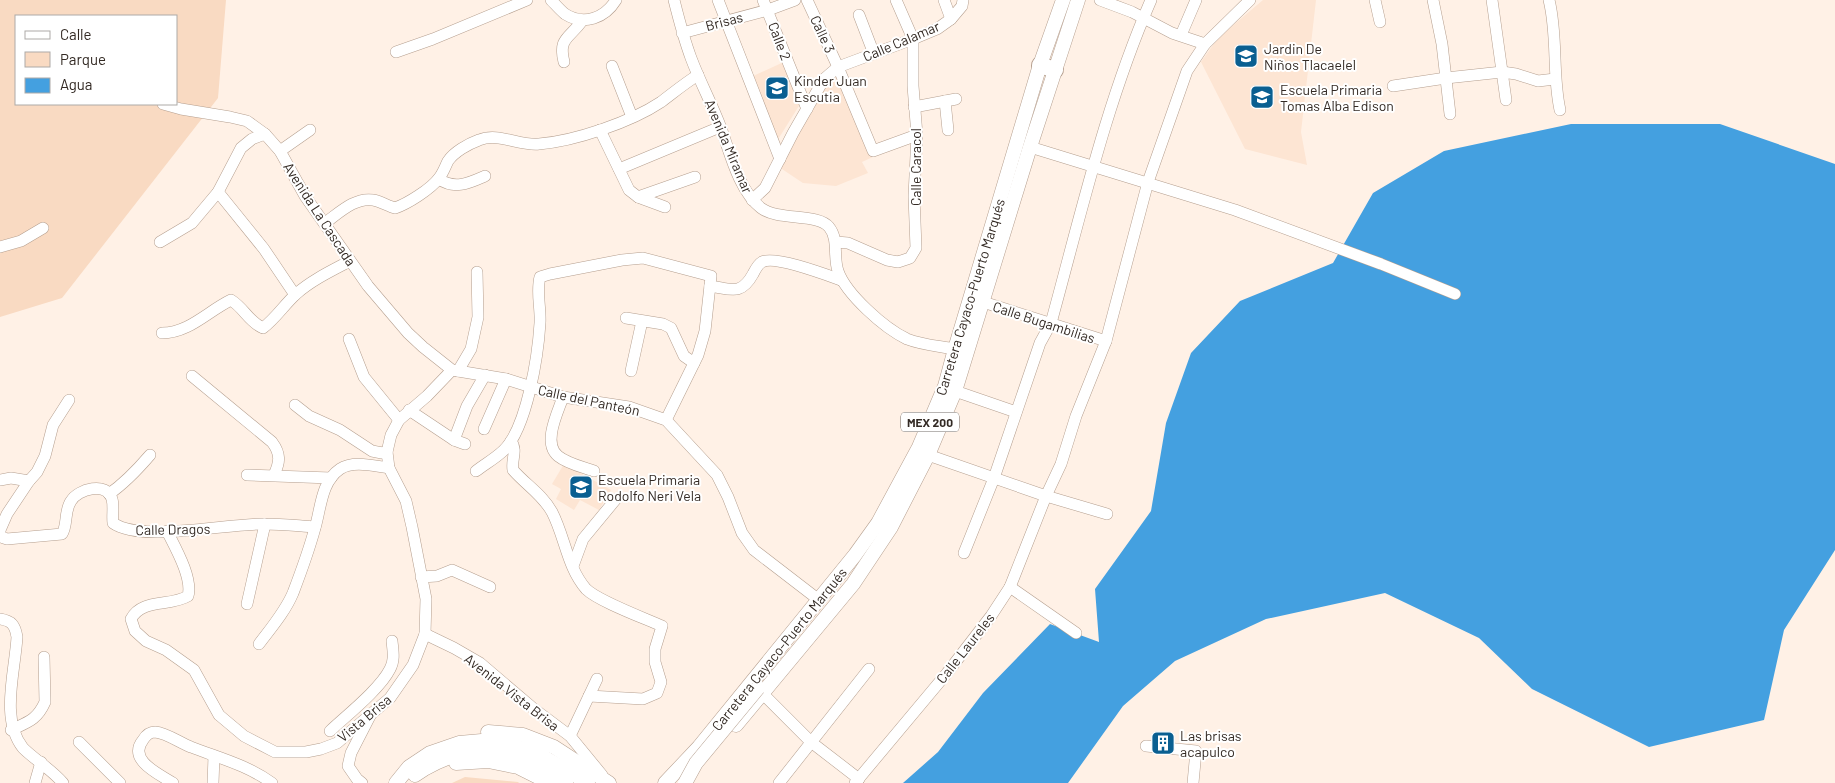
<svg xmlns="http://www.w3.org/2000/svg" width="1835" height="783" font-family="Barlow,sans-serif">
  <rect width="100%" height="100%" fill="#fff1e6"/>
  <g fill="#fde5d3">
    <polygon points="1263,0 1316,0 1301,132 1307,165 1245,149 1201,62 1218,38"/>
    <polygon points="786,61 802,101 777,141 753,76"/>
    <polygon points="837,73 875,156 862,162 868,173 836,186 803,183 782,169 781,164 829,81"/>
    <polygon points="564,464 611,490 599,510 580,500 574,510 556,499 561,489 552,484"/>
  </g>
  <g fill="#f9dac2" fill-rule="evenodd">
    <path d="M0 0H226L218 98 62 298 0 317ZM16 16H176V104H16Z"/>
    <polygon points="465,777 518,782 519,783 452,783"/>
  </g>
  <polygon fill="#44a0e0" points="1571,124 1720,124 1835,164 1835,550 1784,630 1764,720 1649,747 1532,689 1479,638 1385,593 1266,619 1175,661 1123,706 1068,783 903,783 938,752 983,693 1050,624 1099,642 1095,589 1151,511 1166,423 1191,353 1240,301 1333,263 1373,193 1444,151"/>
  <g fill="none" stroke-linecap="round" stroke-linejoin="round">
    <g stroke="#b59f8f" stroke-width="12">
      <g id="minor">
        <path d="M551 0C555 4 560 10 565 14 584 26 605 18 616 0"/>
        <path d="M674 0C679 20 684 39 691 58 700 82 712 104 721 128 730 153 739 191 761 208 778 221 818 213 829 227 839 239 833 257 838 271 846 294 884 328 907 339 922 345 939 346 955 349"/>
        <polyline points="718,0 780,159"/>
        <polyline points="763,0 807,109"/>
        <polyline points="807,0 838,67 873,151 917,135"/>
        <polyline points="944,0 951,19"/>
        <polyline points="1100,0 1132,12 1172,33 1205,44"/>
        <polyline points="1375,0 1380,22"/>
        <polyline points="1433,0 1442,44 1450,114"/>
        <polyline points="1492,0 1506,100"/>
        <path d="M1549 0C1558 36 1552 74 1560 110"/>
        <polyline points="859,15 874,54"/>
        <polyline points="682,33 768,10 795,0"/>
        <polyline points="1181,35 1196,0"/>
        <polyline points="396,52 433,39 527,0"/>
        <path d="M564 62C558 38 569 39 582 21"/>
        <polyline points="612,66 632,117"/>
        <polyline points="1393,86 1446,78 1502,72 1516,74 1538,81 1555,79"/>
        <polyline points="945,101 948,130"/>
        <polyline points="163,104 181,109 230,117 247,121 265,134 280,151 305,196 368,286 408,333 423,347 452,370 506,379 563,397 629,407 666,420 717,475 728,497 742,533 754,550 819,600"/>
        <polyline points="914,107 956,99"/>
        <polyline points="600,130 629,190 638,197 665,207"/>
        <polyline points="1030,147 1235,210 1381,264 1455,294"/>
        <polyline points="280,151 310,130"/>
        <polyline points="619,169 720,127"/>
        <path d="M439 179C455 190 469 183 485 176"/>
        <polyline points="218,192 264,249 295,295"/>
        <polyline points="638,197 695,177"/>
        <polyline points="752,200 765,188 793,133 824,79 838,67 913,39 937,29 951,19 962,6 963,0"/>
        <path d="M325 223C339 213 355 197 373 200 380 201 388 206 395 208 407 204 431 189 439 178 443 173 445 167 448 161 454 152 468 144 479 140 498 132 519 146 539 144 575 141 631 122 661 102 673 93 685 83 698 75"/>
        <polyline points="160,242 192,223 218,192 241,148 252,139 265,134"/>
        <polyline points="836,242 848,243 887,260 898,262 910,258 916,248 914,196 917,135 913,86 913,39 896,0"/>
        <polyline points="0,247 21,241 43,228"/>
        <path d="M710 286C731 289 741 296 753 274 755 270 758 264 762 262 774 255 827 275 841 280"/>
        <polyline points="983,302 1106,341"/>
        <polyline points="626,318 663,324 671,328 684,356 694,363"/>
        <path d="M162 333C189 333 208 311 231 300 244 308 249 322 263 328 276 318 284 305 296 294 312 280 331 271 350 261"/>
        <polyline points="349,339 364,377 399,420"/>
        <polyline points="458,371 471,349 478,317 477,272"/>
        <polyline points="631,371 642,321"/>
        <path d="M192 376 272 442C281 454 280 462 274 475"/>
        <polyline points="955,391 1016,412"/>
        <path d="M563 397C558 412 542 443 558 456 568 464 583 467 594 471"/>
        <polyline points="295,405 309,416 340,430 372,451 382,453 387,452"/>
        <polyline points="409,410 454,440 465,444"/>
        <polyline points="484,429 506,379"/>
        <polyline points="454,440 467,406 485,375"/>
        <path d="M511 441C518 451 511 459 513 470 526 485 542 494 552 512 565 537 567 567 586 589 598 601 644 618 662 626L655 649V662L661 682 657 693 643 699 589 696"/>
        <polyline points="928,455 1046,496 1107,514"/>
        <path d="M476 471C485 464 496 458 504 450 527 427 538 356 540 323 541 308 536 292 540 277L550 274 622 260 643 258 711 276 705 331 698 355 666 420"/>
        <polyline points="247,475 331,478"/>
        <polyline points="0,480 11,478 29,481"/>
        <path d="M109 494C125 483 138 469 150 455"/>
        <polyline points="0,530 7,514 29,481 37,472 45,456 53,425 69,400"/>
        <path d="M167 531C175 547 193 578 188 596 170 607 142 598 131 619L135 631 146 641 166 650 194 670 219 715 244 736 275 752H306L321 749 337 743 390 698 413 665 425 634 426 599 412 527 406 501 389 468 387 452 391 435 399 420 427 396 452 370"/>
        <path d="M0 533 1 537 7 539 62 534C68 524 64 511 71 501 78 489 107 481 112 499 114 506 112 516 113 523 141 543 229 523 265 524 282 524 299 526 315 527"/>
        <path d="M964 553 994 478 1040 343 1051 323C1081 214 1106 103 1151 0"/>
        <polyline points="573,566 583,539 616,499"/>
        <polyline points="421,577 437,576 452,570 490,587"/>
        <polyline points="1010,587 1076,633"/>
        <polyline points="247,604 265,524"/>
        <path d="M0 619C12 621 15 625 17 637 15 672 0 719 23 748 35 760 51 769 63 783"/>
        <polyline points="425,634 454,648 480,663 534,709 570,736 602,775"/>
        <path d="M259 644C271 628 285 612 293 593 301 572 309 550 315 528 321 508 321 482 340 469 353 460 374 466 389 468"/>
        <polyline points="763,694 811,742 859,779"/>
        <path d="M11 730C28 722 37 720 45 702L44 657"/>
        <path d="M330 731C347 715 380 689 390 669 395 660 393 651 392 641"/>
        <polyline points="570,736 597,679"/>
        <polyline points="79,742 120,783"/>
        <polyline points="1146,746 1196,751 1193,783"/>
        <polyline points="35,783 41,762"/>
        <path d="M173 783C159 774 127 760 143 740 146 735 150 732 155 732 167 733 180 743 191 747 219 758 247 765 272 783"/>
        <polyline points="213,783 214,756"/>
        <polyline points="362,783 357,779 348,766 351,753 370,716"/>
        <polyline points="779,783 869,669"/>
        <polyline points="855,783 947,673 991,616 1010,587 1046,496 1061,464 1076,416 1106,341 1148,182 1187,71 1205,44 1250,0"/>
      </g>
    </g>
    <g stroke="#b59f8f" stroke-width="15">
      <g id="major">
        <polyline points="736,725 853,584 891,527 928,455 955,391 1030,147 1078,0"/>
        <polyline points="488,732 523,735 554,747 609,783"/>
        <polyline points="456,763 488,761 518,767 550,783"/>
        <path d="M415 775C451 750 492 743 533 762 544 768 555 776 566 783"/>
        <polyline points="396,783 409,767 430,753 459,743 493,740 537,753 588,783"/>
        <polyline points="665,783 699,747 855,555 878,523 919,447 945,386 955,349 1040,65 1063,0"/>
      </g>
    </g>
    <g stroke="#b59f8f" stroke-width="18">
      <polyline id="highway" points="1040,65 1055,70"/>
    </g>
    <use href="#minor" stroke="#fff" stroke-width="11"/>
    <use href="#major" stroke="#fff" stroke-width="14"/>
    <use href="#highway" stroke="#fff" stroke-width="16"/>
    <g stroke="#b59f8f" stroke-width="15" stroke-linecap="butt">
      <polyline id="major-bridge" points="685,783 696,763 758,688"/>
    </g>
    <use href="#major-bridge" stroke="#fff" stroke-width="14"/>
  </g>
  <defs>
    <g id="school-square" transform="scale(1.25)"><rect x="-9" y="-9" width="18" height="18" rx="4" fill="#0a5f91" stroke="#fff"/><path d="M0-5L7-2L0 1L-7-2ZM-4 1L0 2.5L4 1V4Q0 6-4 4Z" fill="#fff"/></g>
    <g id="building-square" transform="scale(1.25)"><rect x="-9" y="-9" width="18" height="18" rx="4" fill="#0a5f91" stroke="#fff"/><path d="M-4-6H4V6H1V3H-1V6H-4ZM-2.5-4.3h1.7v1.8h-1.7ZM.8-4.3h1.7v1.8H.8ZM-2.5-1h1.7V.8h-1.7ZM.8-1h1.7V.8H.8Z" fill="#fff"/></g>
  </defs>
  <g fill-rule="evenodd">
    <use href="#school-square" x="1246" y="56"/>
    <use href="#school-square" x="777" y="88"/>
    <use href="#school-square" x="1262" y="97"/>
    <use href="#school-square" x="581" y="487"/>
    <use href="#building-square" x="1163" y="743"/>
  </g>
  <g text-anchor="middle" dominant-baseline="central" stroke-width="4" stroke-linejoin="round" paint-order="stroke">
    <rect fill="#fff" stroke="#706a66" stroke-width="1" x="901" y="412.5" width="58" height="19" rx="4"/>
    <g font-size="12" font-weight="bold" fill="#332a24">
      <text x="930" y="422">MEX 200</text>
    </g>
    <g font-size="14" fill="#332a24" stroke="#fff">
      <text transform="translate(724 21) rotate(-15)">Brisas</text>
      <text transform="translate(823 34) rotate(65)">Calle 3</text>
      <text transform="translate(780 41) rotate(69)">Calle 2</text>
      <text transform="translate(901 41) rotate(-23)">Calle Calamar</text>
      <text transform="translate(729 146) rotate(67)">Avenida Miramar</text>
      <text transform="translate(915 167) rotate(-90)">Calle Caracol</text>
      <text transform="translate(320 214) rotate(57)">Avenida La Cascada</text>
      <text transform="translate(970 297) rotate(-73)">Carretera Cayaco-Puerto Marqués</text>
      <text transform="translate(1044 322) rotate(18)">Calle Bugambilias</text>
      <text transform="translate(589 400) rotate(12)">Calle del Panteón</text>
      <text transform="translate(173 529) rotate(-1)">Calle Dragos</text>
      <text transform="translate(965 648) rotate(-52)">Calle Laureles</text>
      <text transform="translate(779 649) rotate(-51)">Carretera Cayaco-Puerto Marqués</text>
      <text transform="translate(512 692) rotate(38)">Avenida Vista Brisa</text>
      <text transform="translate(364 718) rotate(-40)">Vista Brisa</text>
    </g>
    <g font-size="14" fill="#332a24" stroke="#fff" text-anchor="start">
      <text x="1264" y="48">Jardin De<tspan x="1264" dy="16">Niños Tlacaelel</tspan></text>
      <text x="794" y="80">Kinder Juan<tspan x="794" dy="16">Escutia</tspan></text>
      <text x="1280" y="89">Escuela Primaria<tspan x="1280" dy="16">Tomas Alba Edison</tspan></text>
      <text x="598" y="479">Escuela Primaria<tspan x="598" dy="16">Rodolfo Neri Vela</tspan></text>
      <text x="1180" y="735">Las brisas<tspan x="1180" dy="16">acapulco</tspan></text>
    </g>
  </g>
  <rect x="15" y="15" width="162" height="90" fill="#ffffff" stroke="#adaaa7"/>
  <rect x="25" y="31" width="25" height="8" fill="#ffffff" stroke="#adaaa7"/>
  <text x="60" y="40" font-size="15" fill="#332a24">Calle</text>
  <rect x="25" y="52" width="25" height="15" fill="#f9dac2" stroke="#adaaa7"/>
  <text x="60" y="65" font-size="15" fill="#332a24">Parque</text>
  <rect x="25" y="78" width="25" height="15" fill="#44a0e0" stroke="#adaaa7"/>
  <text x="60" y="90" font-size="15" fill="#332a24">Agua</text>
</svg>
